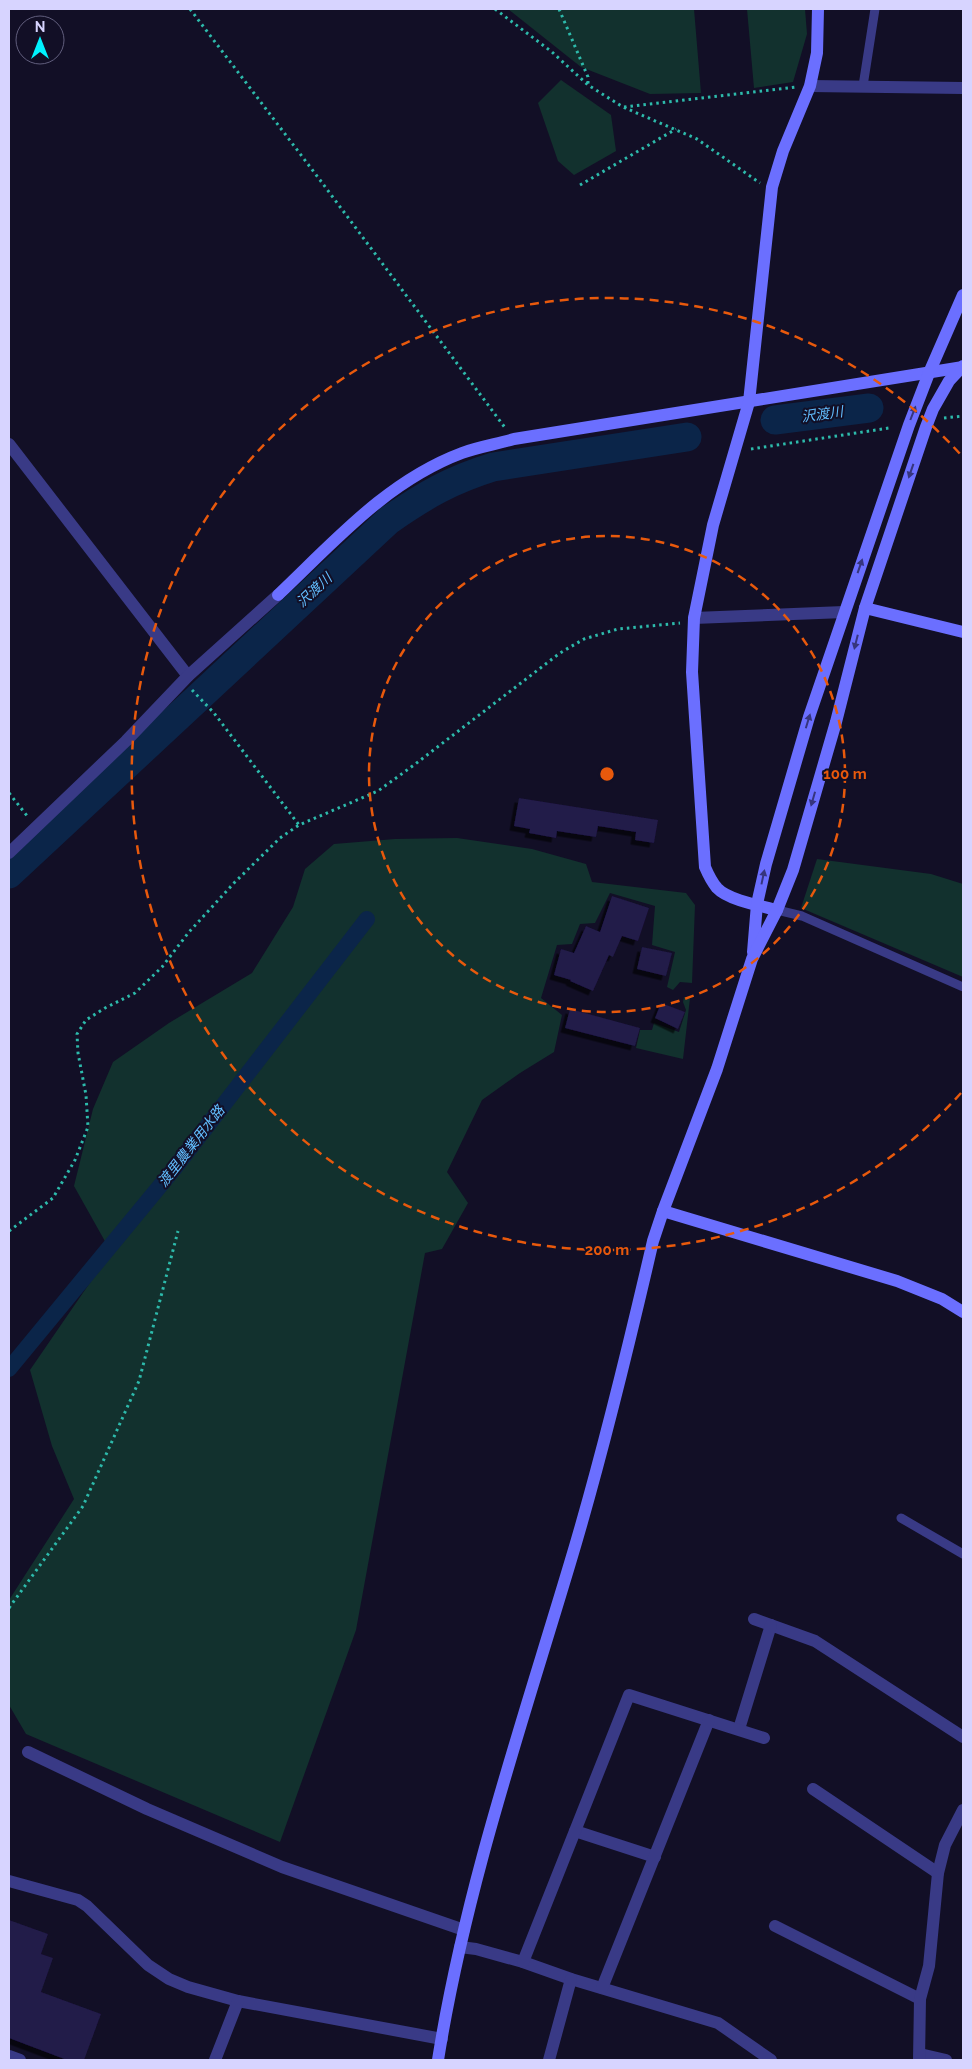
<svg xmlns="http://www.w3.org/2000/svg" width="972" height="2069" font-family="Raleway,'Noto Sans JP',sans-serif">
  <defs>
    <filter id="shadow"><feDropShadow dx="-4.5" dy="4.5" stdDeviation="0" flood-color="#0009"/></filter>
  </defs>
  <rect width="100%" height="100%" fill="#120f26"/>
  <g fill="#12312e">
    <polygon points="508,9 694,9 701,93 650,94 581,67"/>
    <polygon points="747,9 805,9 807,34 793,82 754,88"/>
    <polygon points="561,80 611,115 616,151 574,175 558,161 538,103"/>
    <polygon points="457,838 532,849 586,864 592,882 686,893 695,905 692,983 680,982 673,990 667,987 675,952 652,945 655,906 610,893 595,923 580,924 572,944 557,945 541,998 562,1015 554,1052 520,1073 482,1100 447,1172 468,1203 442,1249 425,1253 356,1630 280,1842 26,1734 9,1705 9,1600 74,1499 52,1446 30,1370 111,1252 74,1186 93,1109 113,1062 169,1023 252,973 293,907 305,869 334,844 395,839"/>
    <polygon points="817,859 931,874 963,884 963,977 801,908"/>
    <polygon points="684,997 690,998 683,1059 636,1048 640,1030 652,1030 654,1023 679,1032 686,1010 683,1002"/>
  </g>
  <g fill="none" stroke-linecap="round" stroke-linejoin="round">
    <polyline stroke="#0b2549" stroke-width="16" points="9,1369 174,1169 367,919"/>
    <g stroke="#0b2549" stroke-width="29">
      <polyline points="775,420 869,408"/>
      <path d="M9 874 389 520C425 495 451 480 493 467L687 437"/>
    </g>
  </g>
  <g fill="#211a48" filter="url(#shadow)">
    <polygon points="519,798 658,820 654,843 635,840 636,832 598,826 596,837 557,831 556,838 529,833 530,829 514,826"/>
    <polygon points="612,896 649,908 638,941 622,936 613,957 609,955 593,991 570,981 571,980 554,975 561,949 574,953 586,926 600,932"/>
    <polygon points="642,947 672,953 666,976 637,969"/>
    <polygon points="661,1003 685,1012 678,1029 655,1018"/>
    <polygon points="570,1009 640,1028 635,1046 565,1028"/>
    <polygon points="9,1920 48,1934 41,1954 53,1958 41,1992 101,2014 84,2060 67,2060 9,2038"/>
  </g>
  <g fill="none" stroke-linecap="round" stroke-linejoin="round">
    <g stroke="#2dbaab" stroke-width="3" stroke-dasharray="2.5 4" stroke-linecap="butt">
      <polyline points="190,9 320,180 506,429"/>
      <polyline points="495,9 552,52 588,85 623,107 697,139 760,183"/>
      <polyline points="559,9 588,77 588,85"/>
      <polyline points="624,107 796,87"/>
      <polyline points="580,185 676,129"/>
      <polyline points="944,418 963,416"/>
      <polyline points="751,449 889,428"/>
      <polyline points="192,690 214,713 299,825"/>
      <polyline points="9,793 28,817"/>
      <polyline points="9,1231 53,1198 75,1160 88,1127 86,1095 78,1053 77,1034 86,1020 105,1008 135,993 162,967 189,932 234,883 280,838 299,825 378,791 414,765 560,653 584,639 618,629 680,623"/>
      <polyline points="9,1608 83,1506 139,1381 178,1231"/>
    </g>
    <g stroke="#393a86" stroke-width="9">
      <polyline points="863,86 875,9"/>
      <polyline points="777,910 802,916 963,987"/>
      <polyline points="901,1518 963,1554"/>
    </g>
    <g stroke="#393a86" stroke-width="12">
      <polyline points="810,86 963,88"/>
      <polyline points="9,444 188,676"/>
      <polyline points="694,618 844,612"/>
      <polyline points="9,853 126,741 188,676 278,595"/>
      <polyline points="754,1619 815,1641 963,1737"/>
      <polyline points="739,1729 771,1625"/>
      <polyline points="28,1752 147,1809 282,1867 464,1930"/>
      <polyline points="813,1789 938,1873"/>
      <polyline points="575,1831 655,1857"/>
      <polyline points="9,1881 78,1900 87,1906 148,1965 169,1979 188,1987 238,2001 442,2039"/>
      <polyline points="775,1926 920,1999"/>
      <polyline points="460,1947 476,1949 523,1962 571,1979 718,2023 771,2060"/>
      <polyline points="523,1962 629,1695 764,1738"/>
      <polyline points="602,1988 709,1720"/>
      <polyline points="920,2054 946,2060"/>
      <polyline points="9,2056 20,2060"/>
      <polyline points="215,2060 238,2001"/>
      <polyline points="549,2060 571,1979"/>
      <polyline points="919,2060 920,1999 929,1966 938,1873 945,1845 963,1810"/>
    </g>
    <g stroke="#6b6fff" stroke-width="12">
      <path d="M278 595C334 542 387 481 462 453 478 447 497 444 514 439L963 367"/>
      <polyline points="865,608 963,632"/>
      <path d="M777 910C761 906 728 900 717 888 711 881 708 874 705 867L692 672 694 618 713 525 749 402 772 187 783 151 810 86 817 53 818 9"/>
      <polyline points="753,952 757,904 766,864 809,717 909,425 929,373 963,295"/>
      <polyline points="663,1211 897,1281 942,1299 963,1312"/>
      <path d="M438 2060C465 1890 521 1727 570 1563 602 1457 628 1349 653 1241L663 1211 717 1069 752 959 777 910 793 870 836 722 865 608 926 427 933 409 949 381 963 366"/>
    </g>
  </g>
  <defs><path id="oneway-solid" d="M-6-.8H1V-3.2L6.5 0L1 3.2V.8H-6Z" transform="scale(1.25)"/></defs>
  <g fill="#36357d">
    <use href="#oneway-solid" transform="translate(913 413) rotate(-69)"/>
    <use href="#oneway-solid" transform="translate(911 471) rotate(109)"/>
    <use href="#oneway-solid" transform="translate(860 566) rotate(-71)"/>
    <use href="#oneway-solid" transform="translate(856 642) rotate(104)"/>
    <use href="#oneway-solid" transform="translate(808 721) rotate(-73)"/>
    <use href="#oneway-solid" transform="translate(813 799) rotate(106)"/>
    <use href="#oneway-solid" transform="translate(763 877) rotate(-78)"/>
  </g>
  <g fill="none" stroke="#e8590c" stroke-width="2.5" stroke-dasharray="9 6">
    <circle cx="607" cy="774" r="238"/>
    <path d="M961 1093A476 476 0 1 1 961 455"/>
  </g>
  <g text-anchor="middle" dominant-baseline="central" stroke-width="4" stroke-linejoin="round" paint-order="stroke">
    <g font-size="14" font-style="italic" fill="#62beff" stroke="#120f26">
      <text transform="translate(822 414) rotate(-8)">沢渡川</text>
      <text transform="translate(314 590) rotate(-43)">沢渡川</text>
      <text transform="translate(191 1146) rotate(-52)">渡里農業用水路</text>
    </g>
  </g>
  <circle cx="607" cy="774" r="8" fill="#e8590c" stroke="#120f26" stroke-width="2.5"/>
  <g font-size="15" text-anchor="middle" font-weight="bold" fill="#e8590c" stroke="#120f26" stroke-width="4" stroke-linejoin="round" paint-order="stroke">
    <text x="845" y="779">100 m</text>
    <text x="607" y="1255">200 m</text>
  </g>
  <rect width="972" height="2069" fill="none" stroke="#d7d4ff" stroke-width="20"/>
  <g transform="translate(40 40)"><circle r="24" fill="#120f26" stroke="#615e7d"/>
  <path d="M0-4L9 19L0 12L-9 19Z" fill="#00f2ff"/>
  <text y="-8" font-size="14" font-weight="bold" text-anchor="middle" fill="#d7d4ff">N</text>
  </g>
</svg>
